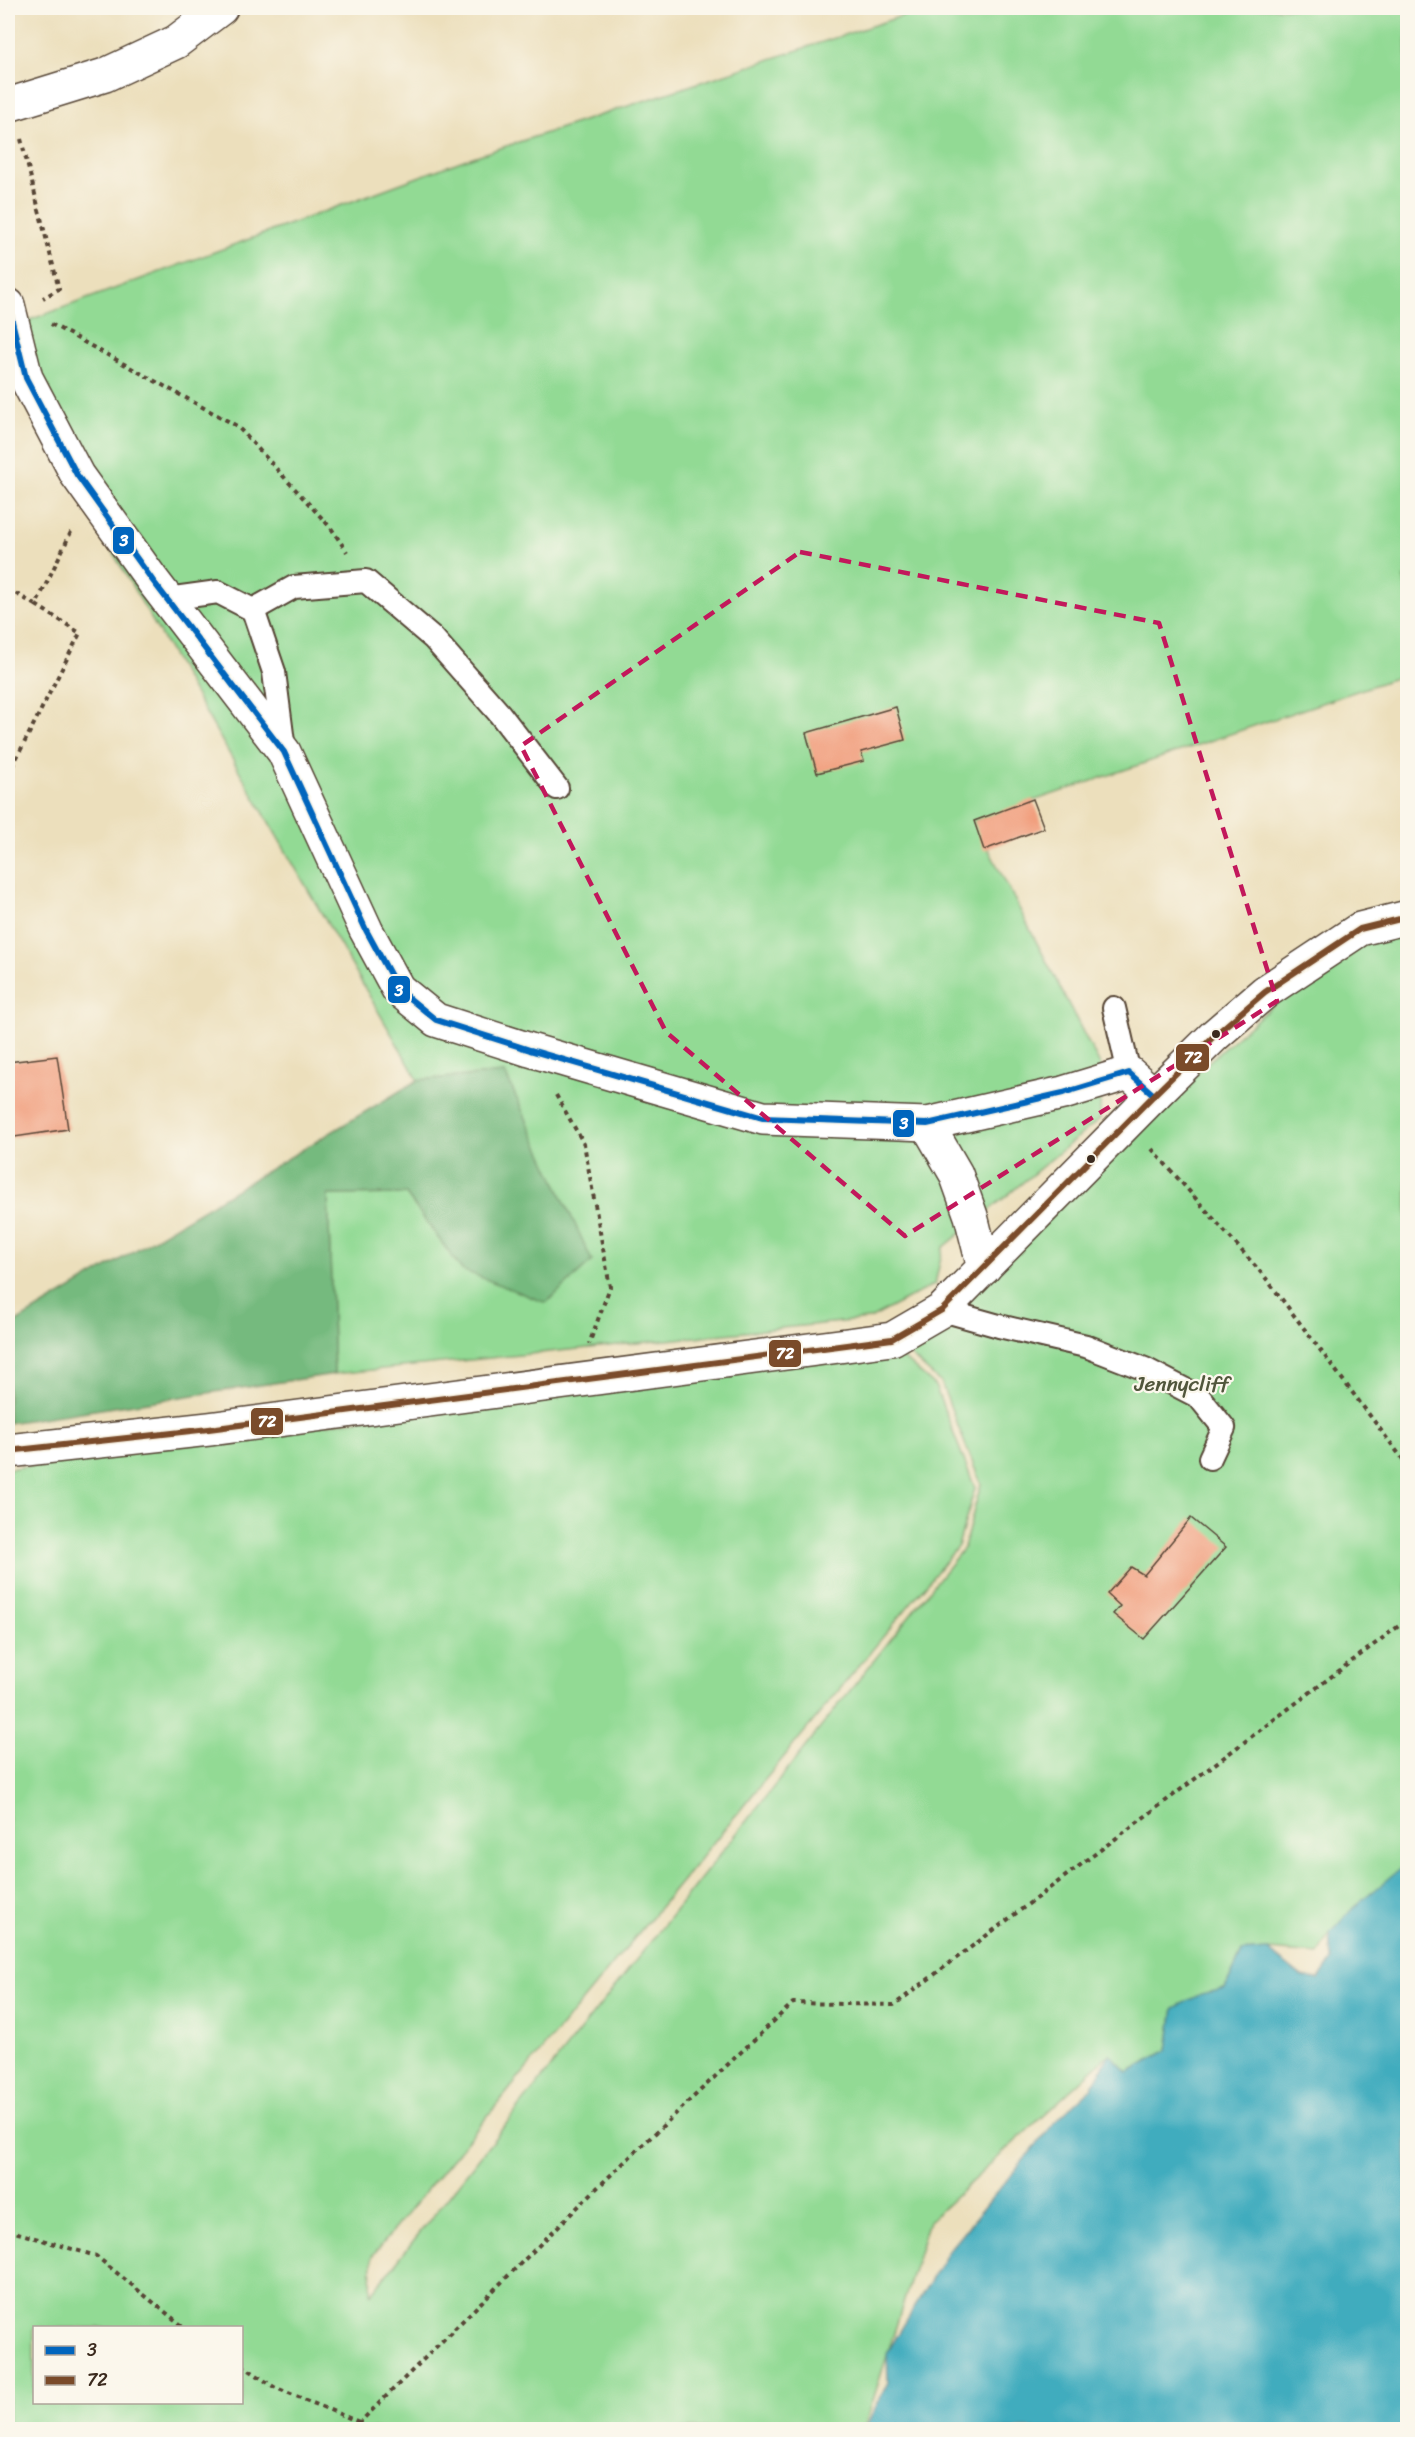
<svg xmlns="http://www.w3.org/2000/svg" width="1415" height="2437" font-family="Sriracha,sans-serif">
  <rect width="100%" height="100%" fill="#fbf7ec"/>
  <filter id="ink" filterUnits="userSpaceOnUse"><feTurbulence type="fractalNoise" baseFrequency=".0167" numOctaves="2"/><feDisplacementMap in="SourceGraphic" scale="12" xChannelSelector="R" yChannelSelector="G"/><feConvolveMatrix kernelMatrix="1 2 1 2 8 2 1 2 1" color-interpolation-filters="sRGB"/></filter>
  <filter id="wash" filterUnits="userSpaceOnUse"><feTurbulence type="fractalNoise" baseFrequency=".008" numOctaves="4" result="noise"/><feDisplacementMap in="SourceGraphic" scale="24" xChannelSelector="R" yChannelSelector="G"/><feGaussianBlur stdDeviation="1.35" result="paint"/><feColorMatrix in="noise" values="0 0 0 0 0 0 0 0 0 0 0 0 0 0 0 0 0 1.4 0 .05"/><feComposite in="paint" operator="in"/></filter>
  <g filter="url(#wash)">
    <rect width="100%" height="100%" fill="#ecdfbc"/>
    <g fill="#92da94" stroke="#668259" stroke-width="1.5" fill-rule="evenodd">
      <polygon points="926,8 1407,8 1407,581 1404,578 1408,598 1407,674 974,821 1101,1067 1100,1119 943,1248 935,1284 870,1319 334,1374 328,1195 406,1194 462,1270 505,1073 418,1080 8,371 8,328 464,160"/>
      <path d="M1407 922V1865L1330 1933 1318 1954 1268 1950 1242 1952 1225 1989 1174 2008 1168 2050 1128 2072 1110 2054 929 2221 864 2429H8V1469L888 1345 935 1386 975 1488 958 1546 372 2256 371 2294 964 1547 981 1484 941 1383 892 1339 1360 929ZM34 2328H242V2402H34Z"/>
    </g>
    <polygon fill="#75ba7e" stroke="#58724e" stroke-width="1.5" points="505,1073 592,1261 546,1303 462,1270 406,1194 328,1195 334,1374 8,1423 8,1327 418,1080"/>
    <polygon fill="#40acbe" stroke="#3e6b6e" stroke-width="1.5" points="1407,1864 1407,2429 865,2429 888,2382 887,2353 948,2251 1056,2121 1090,2090 1110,2054 1128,2072 1168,2050 1174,2008 1201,1994 1225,1989 1242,1952 1268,1950 1302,1977 1319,1980 1332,1960 1330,1933 1354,1907"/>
    <g id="blocks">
      <g fill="#f19f7e">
        <polygon points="896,707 905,740 861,752 864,761 817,773 806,733"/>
        <polygon points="1033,799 1044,828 984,850 974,821"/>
        <polygon points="57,1056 68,1129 8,1138 8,1062"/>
        <polygon points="1191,1518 1226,1547 1144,1639 1113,1614 1120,1606 1107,1594 1131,1567 1144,1575"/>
      </g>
    </g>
  </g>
  <g filter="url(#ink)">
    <use href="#blocks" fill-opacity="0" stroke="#564536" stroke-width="1.5"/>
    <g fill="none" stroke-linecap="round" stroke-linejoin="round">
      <g stroke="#564536" stroke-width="26">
        <g id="service">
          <polyline points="167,599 218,592 253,610 274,672 284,750"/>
          <polyline points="253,610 294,587 366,581 433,638 499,713 557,788"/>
          <polyline points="1114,1008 1129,1073"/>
          <polyline points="942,1310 999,1326 1086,1346 1145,1369 1199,1397 1224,1428 1210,1458"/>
        </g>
      </g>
      <g stroke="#564536" stroke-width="36">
        <g id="minor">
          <polyline points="8,105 105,75 176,42 221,8"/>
          <polyline points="8,305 26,378 77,475 153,581 284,752 366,930 398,989 436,1020 530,1050 763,1118 927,1124 1063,1093 1129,1073 1154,1095"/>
          <polyline points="927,1124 956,1174 971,1216 984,1268"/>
          <polyline points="8,1451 209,1429 892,1339 942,1310 1154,1095 1215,1035 1265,992 1360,929 1408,917"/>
        </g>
      </g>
      <g stroke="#564536" stroke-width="4" stroke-dasharray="4.5 4.5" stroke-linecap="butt">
        <polyline points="21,139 59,289 43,298"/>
        <polyline points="51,324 237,426 331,528 347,552"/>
        <polyline points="8,589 36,605"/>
        <polyline points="8,775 80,633 36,605 72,530"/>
        <polyline points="556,1095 584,1144 610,1287 589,1344"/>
        <polyline points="1152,1149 1265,1277 1408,1466"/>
        <polyline points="8,2230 96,2256 185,2328"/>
        <polyline points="242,2365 274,2387 359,2422"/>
        <polyline points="352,2430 597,2188 793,2003 894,2005 1408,1619"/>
      </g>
      <use href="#service" stroke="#fff" stroke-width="22"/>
      <use href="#minor" stroke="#fff" stroke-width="33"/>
      <g stroke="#fbf7ec" stroke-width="10">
        <polyline id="bus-1" points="8,305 26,378 77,475 153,581 284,752 366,930 398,989 436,1020 530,1050 763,1118 927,1124 1063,1093 1129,1073 1154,1095"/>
      </g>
      <g stroke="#fbf7ec" stroke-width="10">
        <polyline id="bus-2" points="8,1451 209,1429 892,1339 942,1310 1154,1095 1215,1035 1265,992 1360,929 1408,917"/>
      </g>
      <use href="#bus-1" stroke="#0065bd" stroke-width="6"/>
      <use href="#bus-2" stroke="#7a4b2a" stroke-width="6"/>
    </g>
  </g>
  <path fill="none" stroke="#c2185b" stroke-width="4.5" stroke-dasharray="12 8" stroke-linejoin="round" d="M800 552 1159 623 1277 1001 905 1236 666 1032 521 746Z"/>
  <g fill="#3b2a1e" stroke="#fbf7ec" stroke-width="2">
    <circle cx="1216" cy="1034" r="5"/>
    <circle cx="1091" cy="1159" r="5"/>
  </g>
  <g text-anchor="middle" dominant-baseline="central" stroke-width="4.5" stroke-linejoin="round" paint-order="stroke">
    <g font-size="21" fill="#51563c" stroke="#fbf7ec">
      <text x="1182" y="1384">Jennycliff</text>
    </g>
  </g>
  <g stroke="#fbf7ec" stroke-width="2">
    <rect x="112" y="526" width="23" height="29" rx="6" fill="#0065bd"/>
    <rect x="387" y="975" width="24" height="29" rx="6" fill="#0065bd"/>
    <rect x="1175" y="1043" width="35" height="29" rx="6" fill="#7a4b2a"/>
    <rect x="892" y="1109" width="23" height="29" rx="6" fill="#0065bd"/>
    <rect x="768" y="1339" width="34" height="29" rx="6" fill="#7a4b2a"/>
    <rect x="250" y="1407" width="34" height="29" rx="6" fill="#7a4b2a"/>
  </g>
  <g font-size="16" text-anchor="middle" font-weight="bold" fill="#fff">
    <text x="124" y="546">3</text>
    <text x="399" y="996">3</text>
    <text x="1193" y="1063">72</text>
    <text x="904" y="1129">3</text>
    <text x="785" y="1359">72</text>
    <text x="267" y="1427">72</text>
  </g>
  <rect width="1415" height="2437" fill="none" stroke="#fbf7ec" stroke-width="30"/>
  <rect x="33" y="2326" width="210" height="78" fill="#fbf7ec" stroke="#aea59a" stroke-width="1.5"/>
  <rect x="45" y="2346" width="30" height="9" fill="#0065bd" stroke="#aea59a" stroke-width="1.5"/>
  <text x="87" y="2356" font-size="18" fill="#3b2a1e">3</text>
  <rect x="45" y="2376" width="30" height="9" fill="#7a4b2a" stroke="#aea59a" stroke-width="1.5"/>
  <text x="87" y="2386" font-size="18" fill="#3b2a1e">72</text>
</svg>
